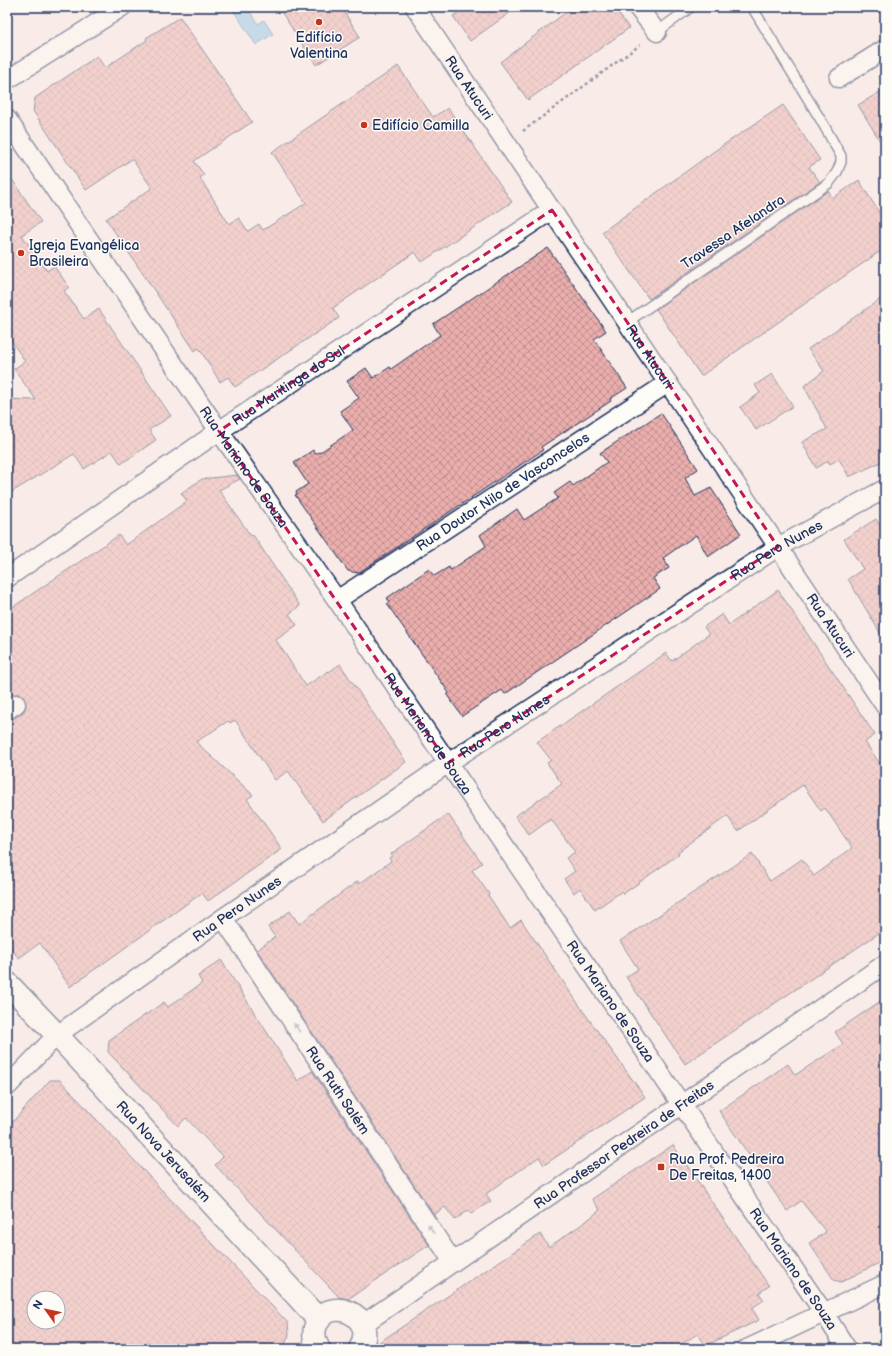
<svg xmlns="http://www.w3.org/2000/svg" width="892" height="1356" font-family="'Balsamiq Sans',sans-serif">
  <defs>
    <pattern id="building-cross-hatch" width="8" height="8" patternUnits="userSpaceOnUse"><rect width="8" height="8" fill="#eaaeac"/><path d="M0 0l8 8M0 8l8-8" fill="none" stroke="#bd8e8f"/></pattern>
  </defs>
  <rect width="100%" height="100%" fill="#f9ece8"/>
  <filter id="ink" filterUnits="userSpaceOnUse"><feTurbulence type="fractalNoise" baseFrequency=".025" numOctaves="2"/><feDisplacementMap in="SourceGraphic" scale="8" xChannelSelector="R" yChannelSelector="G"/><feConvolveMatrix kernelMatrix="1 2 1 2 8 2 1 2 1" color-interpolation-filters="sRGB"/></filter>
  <g filter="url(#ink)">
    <polygon fill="#88c3e7" stroke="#5c88b0" points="231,7 247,7 258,24 264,20 273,34 256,45"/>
    <g fill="url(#building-cross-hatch)" stroke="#1b2f5e" fill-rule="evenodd">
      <polygon points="278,7 341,7 360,37 316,65"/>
      <polygon points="465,7 518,7 470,41 453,16"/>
      <polygon points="573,7 614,7 629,28 528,100 500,62"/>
      <polygon points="180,17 252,122 194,161 204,175 200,178 229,224 239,218 248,231 259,224 263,230 306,203 272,152 398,66 433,117 448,108 512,202 422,262 415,252 333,308 339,318 235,387 228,377 220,382 199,348 195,351 106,219 152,188 132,159 86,190 33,111 35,98 97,56 105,68 147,40 146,38"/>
      <polygon points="885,89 885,149 858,105"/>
      <polygon points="783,105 820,160 809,167 820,182 649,299 602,232 713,152"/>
      <polygon points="7,172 41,222 22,235 47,271 54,266 69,287 64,291 84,319 99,309 171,416 149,430 156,440 121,464 112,451 84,469 74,454 7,495 7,399 36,400 14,369 25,361 7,335"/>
      <polygon points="859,180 885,222 885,248 701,376 656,309 828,191 833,198"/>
      <polygon points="548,248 606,331 594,339 627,388 610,399 611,401 541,447 543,450 358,573 348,571 295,495 297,494 296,492 308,484 294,463 313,450 315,454 318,452 319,453 353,430 340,411 359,398 347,381 366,368 373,378 390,367 391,369 440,335 433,324"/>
      <polygon points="885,296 885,460 849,477 839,459 830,464 828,461 816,468 802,442 827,429 804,386 824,371 808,349"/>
      <polygon points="772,374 793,406 756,430 740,407 760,393 755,385"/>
      <polygon points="661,413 698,469 685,478 695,496 711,488 741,534 708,557 696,535 663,558 669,568 653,578 660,589 505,694 502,690 462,716 447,695 449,693 387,604 389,602 387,598 429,569 434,576 449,567 451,570 486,546 480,535 517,509 524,520 558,498 554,493 570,482 573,486 607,462 600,453"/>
      <polygon points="237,475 240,479 219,490 251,536 253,535 300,606 289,614 297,625 276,640 306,686 328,671 329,672 340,664 406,762 323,821 288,771 275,780 235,720 230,723 228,721 196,742 253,795 247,799 282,849 208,901 202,893 70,987 40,943 19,958 7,945 7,720 13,719 22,713 25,709 26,704 24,698 20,694 15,694 7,697 7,611 119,535 126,545 187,501 181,493 202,479"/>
      <polygon points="876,519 885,533 885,641 848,579 863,569 844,539"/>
      <polygon points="778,590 875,735 865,742 885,771 885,929 685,1064 626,977 638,969 620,941 752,854 770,881 802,859 814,876 852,848 825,808 821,811 803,785 738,831 727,816 678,852 679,854 623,894 622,891 595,910 580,888 574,893 564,879 575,871 566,858 575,852 551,819 529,835 515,816 562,784 547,763 551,760 537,742 666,653 672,661 709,634 704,627 722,614 729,625"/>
      <polygon points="448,814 482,863 472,870 489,894 488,895 510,928 521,920 586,1015 645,1097 544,1165 539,1157 486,1194 491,1201 471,1214 468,1210 455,1220 445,1207 434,1215 257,950 275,937 268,927 290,911 299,924 358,881 359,884 391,861 389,858 392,856 391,854"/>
      <polygon points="221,960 298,1081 312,1071 429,1245 348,1299 339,1297 215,1165 223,1157 186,1118 178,1126 108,1052 109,1040 164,1002 168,1007 202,983 198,976"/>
      <polygon points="885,998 885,1260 841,1282 834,1280 809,1243 826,1232 801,1201 787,1211 719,1111 788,1064 795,1075 843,1044 835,1032"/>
      <path d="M50 1080H60L157 1185 288 1323 289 1335 283 1349H7V1128ZM34 1298H58V1322H34Z"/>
      <polygon points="673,1145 769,1286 759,1293 764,1300 752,1308 759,1320 705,1346 697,1334 675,1349 373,1349 375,1345 540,1234 549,1247 585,1222 600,1210 592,1199"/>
    </g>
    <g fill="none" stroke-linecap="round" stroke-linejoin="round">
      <g stroke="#1b2f5e" stroke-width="12">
        <g id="lane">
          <polyline points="657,32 691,7"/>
          <polyline points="627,322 829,183 837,172 841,162 841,156 822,122 752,7"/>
        </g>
      </g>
      <g stroke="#1b2f5e" stroke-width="21">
        <g id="street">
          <path id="s1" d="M415 7 885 706"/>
          <polyline points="637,7 657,32"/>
          <polyline points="839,78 885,49"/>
          <polyline points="7,80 122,7"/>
          <path id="s2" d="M7 119 219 431 337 600 448 763 824 1313 847 1349"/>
          <path id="s3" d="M7 578 219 431 552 210"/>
          <path id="s4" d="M337 600 668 383"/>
          <polyline points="7,710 16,704"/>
          <path id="s5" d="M223 918 453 1262"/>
          <path id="s6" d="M7 1087 57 1035 223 918 448 763 778 547 885 489"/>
          <path id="s7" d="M362 1325 885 964"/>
          <polyline points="747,1349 885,1284"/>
        </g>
      </g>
      <g stroke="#1b2f5e" stroke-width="25">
        <g id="secondary">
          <path id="s8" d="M7 983 57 1035 319 1320"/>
          <path d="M319 1349C315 1343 313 1336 315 1328 324 1293 380 1313 360 1349"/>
        </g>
      </g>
      <polyline stroke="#1b2f5e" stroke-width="2.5" stroke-dasharray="3 3" stroke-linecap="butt" points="523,131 640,45"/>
      <use href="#lane" stroke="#fdfcf7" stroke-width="9"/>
      <use href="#street" stroke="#fdfcf7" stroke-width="18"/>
      <use href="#secondary" stroke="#fdfcf7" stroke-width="22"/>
    </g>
    <defs><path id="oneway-solid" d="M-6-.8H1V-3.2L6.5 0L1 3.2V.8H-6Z"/></defs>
    <g fill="#8c96aa">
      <use href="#oneway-solid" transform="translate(297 1028) rotate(-124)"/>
      <use href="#oneway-solid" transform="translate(431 1229) rotate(-124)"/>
    </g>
  </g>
  <path d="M0 0H892V1356H0ZM552 210 778 547 448 763 219 431Z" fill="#f9ece8" fill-opacity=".55" fill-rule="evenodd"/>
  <path fill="none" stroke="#c2185b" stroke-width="3" stroke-dasharray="8 5" stroke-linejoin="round" d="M552 210 778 547 448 763 219 431Z"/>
  <g fill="#c8321e" stroke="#fdfcf7" stroke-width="1.5">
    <circle cx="319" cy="22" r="4"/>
    <circle cx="364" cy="125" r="4"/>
    <circle cx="21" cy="253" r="4"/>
    <rect x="657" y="1163" width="8" height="8" rx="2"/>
  </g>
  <g text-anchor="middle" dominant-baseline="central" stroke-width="3" stroke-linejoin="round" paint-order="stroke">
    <g font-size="14" fill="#1b2f5e" stroke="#fdfcf7" text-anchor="start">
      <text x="319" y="37" text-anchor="middle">Edifício<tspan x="319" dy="16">Valentina</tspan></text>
      <text x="372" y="125">Edifício Camilla</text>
      <text x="29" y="245">Igreja Evangélica<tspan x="29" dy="16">Brasileira</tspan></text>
      <text x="669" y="1159">Rua Prof. Pedreira<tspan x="669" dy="16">De Freitas, 1400</tspan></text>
    </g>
    <g font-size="14" fill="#1b2f5e" stroke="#fdfcf7">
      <text stroke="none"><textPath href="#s1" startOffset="97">Rua Atucuri</textPath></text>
      <text transform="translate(733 232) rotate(-34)">Travessa Afelandra</text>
      <text stroke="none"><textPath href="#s1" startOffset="421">Rua Atucuri</textPath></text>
      <text stroke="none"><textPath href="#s3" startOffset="341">Rua Muritinga do Sul</textPath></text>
      <text stroke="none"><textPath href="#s2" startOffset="421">Rua Mariano de Souza</textPath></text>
      <text stroke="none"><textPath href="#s4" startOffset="198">Rua Doutor Nilo de Vasconcelos</textPath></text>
      <text stroke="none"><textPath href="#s6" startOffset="940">Rua Pero Nunes</textPath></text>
      <text stroke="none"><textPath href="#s1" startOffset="745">Rua Atucuri</textPath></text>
      <text stroke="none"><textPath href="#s6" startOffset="616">Rua Pero Nunes</textPath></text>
      <text stroke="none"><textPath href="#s2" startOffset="745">Rua Mariano de Souza</textPath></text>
      <text stroke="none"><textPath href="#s6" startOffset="292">Rua Pero Nunes</textPath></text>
      <text stroke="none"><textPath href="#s2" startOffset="1069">Rua Mariano de Souza</textPath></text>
      <text stroke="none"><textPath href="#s5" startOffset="207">Rua Ruth Salém</textPath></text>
      <text stroke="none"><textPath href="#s7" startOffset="318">Rua Professor Pedreira de Freitas</textPath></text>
      <text stroke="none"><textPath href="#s8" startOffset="230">Rua Nova Jerusalém</textPath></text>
      <text stroke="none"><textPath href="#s2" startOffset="1393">Rua Mariano de Souza</textPath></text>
    </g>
  </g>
  <rect width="892" height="1356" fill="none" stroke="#fdfcf7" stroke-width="24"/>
  <rect x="12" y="12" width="868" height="1332" fill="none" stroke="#1b2f5e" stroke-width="1.5" filter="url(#ink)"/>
  <g transform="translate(46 1310) rotate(303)"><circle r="19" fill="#fdfcf7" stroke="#a3aaba"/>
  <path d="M0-3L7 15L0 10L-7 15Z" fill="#c8321e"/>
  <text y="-6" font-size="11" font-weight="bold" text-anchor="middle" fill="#1b2f5e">N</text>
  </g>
</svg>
